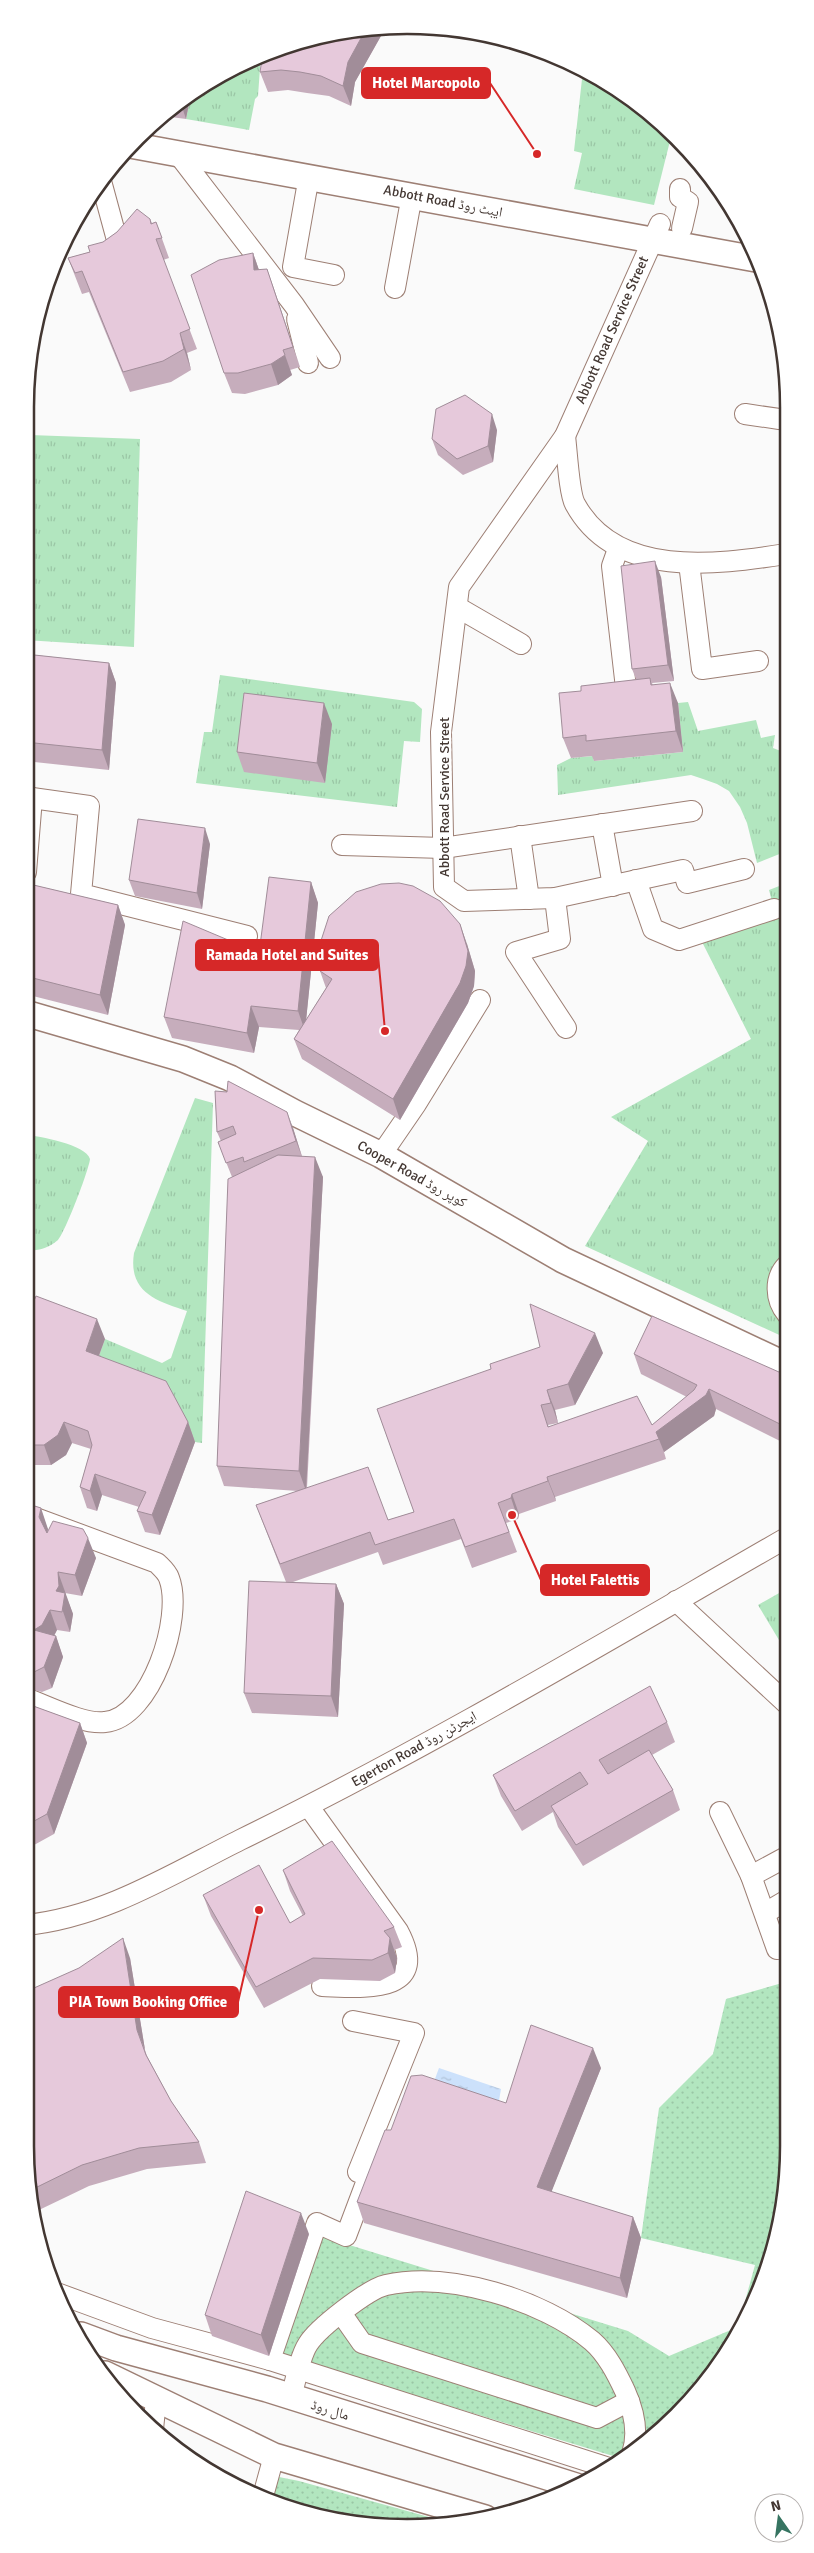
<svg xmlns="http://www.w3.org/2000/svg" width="814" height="2553" font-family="Signika,'Noto Naskh Arabic',sans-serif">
  <defs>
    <pattern id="grass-tufts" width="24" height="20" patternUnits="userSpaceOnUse" patternTransform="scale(1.25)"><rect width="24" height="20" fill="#b2e6bf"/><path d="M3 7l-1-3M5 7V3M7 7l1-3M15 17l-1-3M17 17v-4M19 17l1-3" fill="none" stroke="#9ac6a5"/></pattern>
    <pattern id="park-dots" width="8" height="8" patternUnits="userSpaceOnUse" patternTransform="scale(1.25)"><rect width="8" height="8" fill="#b2e6bf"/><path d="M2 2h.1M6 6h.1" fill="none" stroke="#9ac6a5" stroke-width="1.8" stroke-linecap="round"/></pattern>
    <pattern id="water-ripples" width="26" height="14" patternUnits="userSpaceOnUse" patternTransform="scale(1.25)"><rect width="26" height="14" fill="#cce1fb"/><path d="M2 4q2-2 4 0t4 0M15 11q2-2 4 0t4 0" fill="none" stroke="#b0c2d8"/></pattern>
  </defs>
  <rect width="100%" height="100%" fill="#fafafa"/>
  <g fill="url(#grass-tufts)">
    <polygon points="261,54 258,96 255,99 249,130 186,119 191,93"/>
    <polygon points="583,70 598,76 672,133 654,205 574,189 582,153 574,151"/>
    <polygon points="30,435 140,439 134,647 25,640"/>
    <polygon points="220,675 414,702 422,709 420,742 404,741 397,807 196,783 204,732 212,732"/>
    <polygon points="688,702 698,731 756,720 761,738 775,735 773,748 786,753 787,851 757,863 747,823 740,807 729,791 717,784 703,779 691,775 558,795 557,765 571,758 593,756 594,761 683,752 678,703"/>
    <polygon points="787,883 788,1339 585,1246 648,1141 611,1117 751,1039 698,934 774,909 769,890"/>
    <path d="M195 1098 213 1103 202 1443 195 1442 174 1401 93 1371 105 1339 162 1363 171 1358 187 1311C156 1301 128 1292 134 1253Z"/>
    <path d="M25 1134C39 1137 86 1144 90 1159 89 1170 65 1233 58 1240 49 1248 36 1252 25 1250Z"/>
    <polygon points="788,1588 788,1655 758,1605"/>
  </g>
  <g fill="url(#park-dots)">
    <polygon points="789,1981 789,2146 782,2221 760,2292 725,2358 639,2449 623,2459 279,2354 317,2235 628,2331 669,2356 738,2327 755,2265 641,2238 659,2108 713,2054 726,1999"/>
    <polygon points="264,2474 299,2481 454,2524 432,2527 357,2525 253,2493"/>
  </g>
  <polygon fill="url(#water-ripples)" points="439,2068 501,2089 496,2118 429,2095"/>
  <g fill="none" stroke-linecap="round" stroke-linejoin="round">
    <g stroke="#9d7f74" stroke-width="22">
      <g id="minor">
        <polyline points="178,154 294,305 330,358"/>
        <polyline points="309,176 293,267 334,275"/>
        <polyline points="101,181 117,240"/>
        <polyline points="680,189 680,197 688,202 682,228"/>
        <polyline points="660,224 565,436 459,587 441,732 444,887 464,901 555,898 683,870 687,883 744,869"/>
        <polyline points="395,288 412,195"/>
        <polyline points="297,319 308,363"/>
        <polyline points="745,414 786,420"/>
        <path d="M565 436C567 451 569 493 575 504 616 579 715 565 786 554"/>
        <polyline points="618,549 612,566 626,688"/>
        <polyline points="689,563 702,669 758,661"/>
        <polyline points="457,607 521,644"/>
        <polyline points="25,797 89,806 81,894 247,936"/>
        <polyline points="602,824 613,886"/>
        <polyline points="520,836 529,899"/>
        <polyline points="342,845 443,848 692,811"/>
        <polyline points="26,872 32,798"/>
        <polyline points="636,880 653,929 679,940 774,909"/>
        <polyline points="555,898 560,939 516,952 566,1028"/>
        <polyline points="381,1155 416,1104 480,1000"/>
        <path d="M787 1265C774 1278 775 1300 787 1314"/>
        <path d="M25 1514 157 1563C162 1568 167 1572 169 1578 184 1617 151 1718 105 1722 83 1725 46 1705 25 1698"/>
        <polyline points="676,1601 788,1705"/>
        <path d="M309 1807 398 1931C433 1996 360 1987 322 1986"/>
        <polyline points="720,1812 751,1876 777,1949"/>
        <polyline points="751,1876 788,1856"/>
        <polyline points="765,1913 789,1899"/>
        <path d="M25 1925C102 1918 172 1874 240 1840 428 1748 607 1641 788 1537"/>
        <polyline points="54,2292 152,2328 270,2360 609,2468"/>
        <polyline points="341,2313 362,2343 597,2418 629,2401"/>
        <polyline points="270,2360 317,2223 346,2236 369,2175 358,2172 414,2033 353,2021"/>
        <path d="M291 2398C295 2383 300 2356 308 2344 318 2328 368 2289 386 2285 449 2271 543 2300 592 2341 607 2354 617 2374 625 2391 634 2411 639 2433 632 2454"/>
        <polyline points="153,2429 156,2400"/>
        <polyline points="263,2496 274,2456"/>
      </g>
    </g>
    <g stroke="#9d7f74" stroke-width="28">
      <g id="major">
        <polyline points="130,145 756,259"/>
        <polyline points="25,1013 183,1059 230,1078 295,1113 381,1155 563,1260 788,1366"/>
        <polyline points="81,2335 116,2348 267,2389 579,2487"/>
        <polyline points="105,2374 274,2456 485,2518"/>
      </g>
    </g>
    <use href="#minor" stroke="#fff" stroke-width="20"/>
    <use href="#major" stroke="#fff" stroke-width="25"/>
  </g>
  <g fill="#c6adbc">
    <polygon points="386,27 355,82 351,106 329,96 307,93 288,90 268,92 260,72 333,32"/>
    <polygon points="191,93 186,119 163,116"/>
    <polygon points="150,219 152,223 156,222 169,258 163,260 197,349 187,353 191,370 171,382 130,392 89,292 82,294 68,258 90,252 103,242 117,232"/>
    <polygon points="253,253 259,270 267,269 300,367 290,370 292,375 278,385 245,394 232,393 224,373"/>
    <polygon points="497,430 493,462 463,475 438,455 432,439"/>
    <polygon points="661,577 674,681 652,683 653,685 678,703 683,752 594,761 592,756 571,758 563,738 581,691 636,679 632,669"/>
    <polygon points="25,654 109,663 116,683 109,770 25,761"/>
    <polygon points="332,724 325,783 244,772 237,752"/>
    <polygon points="210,844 202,909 135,896 129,880"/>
    <polygon points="311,882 318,903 306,1020 326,988 320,971 467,944 475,971 474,986 468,1003 400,1120 302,1059 294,1039 299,1030 259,1027 254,1053 172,1038 164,1017 259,953"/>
    <polygon points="25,883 118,905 125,925 108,1015 25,994"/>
    <polygon points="215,1091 293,1128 302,1156 323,1177 307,1488 388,1520 414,1512 377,1409 603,1353 575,1405 555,1410 558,1423 548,1425 549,1427 652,1425 687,1397 641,1374 634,1354 788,1376 788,1445 716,1409 714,1416 664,1452 666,1459 555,1497 556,1501 519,1514 518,1519 506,1523 517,1552 472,1568 461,1539 383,1565 378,1552 293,1582 336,1584 344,1604 338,1717 252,1713 244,1693 286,1582 256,1505 298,1491 224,1486 217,1466 232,1177 218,1142 221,1141 217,1132"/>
    <polygon points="25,1322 105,1339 99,1356 188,1422 195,1442 160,1535 145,1532 137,1511 139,1507 102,1495 97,1511 87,1508 80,1487 91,1449 72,1443 66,1455 51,1465 25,1465"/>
    <polygon points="25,1503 48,1529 48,1532 96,1558 82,1596 65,1593 73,1614 70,1632 57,1630 54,1636 56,1636 63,1657 52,1688 42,1692 25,1688"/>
    <polygon points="25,1703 80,1723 87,1743 54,1834 25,1850"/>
    <polygon points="667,1722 675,1742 652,1755 673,1790 680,1810 583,1866 558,1827 553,1812 522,1831 501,1796 493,1775"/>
    <polygon points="283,1870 394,1927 402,1947 394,1950 397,1958 395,1973 380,1981 320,1979 264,2008 211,1916 203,1895 290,1923 303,1916 290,1891"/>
    <polygon points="130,1958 145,2050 147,2056 171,2101 199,2142 206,2163 147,2169 89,2186 39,2210 32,2215 25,2146"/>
    <polygon points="601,2068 551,2192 633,2217 641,2238 627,2298 364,2223 357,2202 391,2130 506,2103"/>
    <polygon points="309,2234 269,2356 212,2336 205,2315"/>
  </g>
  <g fill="#a18d99">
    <polygon points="386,27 355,82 351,106 343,86 348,62 366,29"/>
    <polygon points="191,93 186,119 180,101"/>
    <polygon points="253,253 260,273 254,270"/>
    <polygon points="267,269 274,289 300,367 293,347"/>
    <polygon points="180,333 187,353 191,370 184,349"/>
    <polygon points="285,355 292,375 278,385 271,364"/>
    <polygon points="492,414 497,430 493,462 488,446"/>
    <polygon points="655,561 661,577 674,681 668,665"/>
    <polygon points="109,663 116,683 109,770 102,750"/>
    <polygon points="670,683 678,703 683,752 676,731"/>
    <polygon points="324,703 332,724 325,783 317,763"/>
    <polygon points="205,828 210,844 202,909 197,893"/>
    <polygon points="311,882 318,903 305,1031 298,1011"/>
    <polygon points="118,905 125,925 108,1015 100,995"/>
    <polygon points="460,924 467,944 475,971 474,986 468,1003 400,1120 393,1099"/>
    <polygon points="251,1006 259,1027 254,1053 247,1033"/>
    <polygon points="287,1112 293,1128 302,1157 296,1141"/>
    <polygon points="315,1157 323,1177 306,1491 299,1471"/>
    <polygon points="97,1319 105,1339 93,1371 86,1351"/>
    <polygon points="595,1333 603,1353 575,1405 568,1384"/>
    <polygon points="709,1389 716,1409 714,1416 664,1452 656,1432"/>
    <polygon points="547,1390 555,1410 558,1423 551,1403"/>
    <polygon points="64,1422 72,1443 66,1455 51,1465 44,1445"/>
    <polygon points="188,1422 195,1442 160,1535 152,1515"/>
    <polygon points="95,1474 102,1495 97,1511 90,1491"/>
    <polygon points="547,1477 555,1497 556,1501 548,1481"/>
    <polygon points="512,1494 519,1514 518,1519 511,1498"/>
    <polygon points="41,1508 48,1529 46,1537 39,1517"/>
    <polygon points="88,1538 96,1558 82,1596 75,1575"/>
    <polygon points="58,1572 73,1614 70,1632 56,1591"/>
    <polygon points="336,1584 344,1604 338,1717 331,1696"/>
    <polygon points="50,1610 57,1630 49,1645 34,1630"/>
    <polygon points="56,1636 63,1657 52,1688 44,1667"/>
    <polygon points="80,1723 87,1743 54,1834 47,1814"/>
    <polygon points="123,1938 130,1958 145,2050 137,2030"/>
    <polygon points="390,1938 397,1958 395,1973 388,1953"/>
    <polygon points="593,2048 601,2068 545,2208 537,2187"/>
    <polygon points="31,2190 39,2210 32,2215 29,2191"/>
    <polygon points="301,2213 309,2234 269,2356 261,2335"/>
    <polygon points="633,2217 641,2238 627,2298 620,2278"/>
  </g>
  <g fill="#e6c9db" stroke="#a18d99">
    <polygon points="366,29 348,62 343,86 321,76 300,72 281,70 260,72 263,53 333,32"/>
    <polygon points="137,209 150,219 151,224 156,222 162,238 156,239 190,329 180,333 184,349 163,361 123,372 82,271 75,273 68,258 90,252 88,246 103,242 117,232"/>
    <polygon points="253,253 254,270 267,269 293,347 283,350 285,355 271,364 238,373 224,373 191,275 219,260"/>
    <polygon points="465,395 492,414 488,446 457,459 432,439 436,409"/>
    <polygon points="655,561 668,665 632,669 621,566"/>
    <polygon points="25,654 109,663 102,750 25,742"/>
    <polygon points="650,678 651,685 670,683 676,731 586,741 586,735 563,738 559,693 581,691 581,686"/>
    <polygon points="244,693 324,703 317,763 237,752"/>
    <polygon points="138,819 205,828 197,893 129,880"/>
    <polygon points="269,877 311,882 298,1011 251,1006 247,1033 164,1017 183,921 259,953"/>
    <polygon points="25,883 118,905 100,995 25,976"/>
    <polygon points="399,883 413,886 440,901 460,924 468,951 466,966 460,983 393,1099 294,1039 332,979 320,971 317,953 329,916 356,892 381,884"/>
    <polygon points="228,1081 287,1112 296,1141 244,1162 243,1157 226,1163 218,1142 236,1134 233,1126 217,1132 215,1091 227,1092"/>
    <polygon points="278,1155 315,1157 299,1471 217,1466 228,1179"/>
    <polygon points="36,1296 97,1319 86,1351 166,1381 188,1422 152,1515 137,1511 146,1492 95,1474 90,1491 80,1487 92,1445 88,1431 64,1422 58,1435 44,1445 25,1445 25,1322"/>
    <polygon points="530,1304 595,1333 568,1384 547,1390 551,1403 541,1405 548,1427 637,1396 652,1425 694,1390 697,1385 634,1354 652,1316 788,1376 788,1428 709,1389 706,1395 656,1432 659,1439 547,1477 548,1481 512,1494 511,1498 498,1503 509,1532 465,1547 454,1519 375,1545 370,1532 280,1564 256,1505 368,1467 388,1520 414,1512 377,1409 491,1369 490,1364 540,1347"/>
    <polygon points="25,1503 41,1508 39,1517 47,1533 53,1521 83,1529 88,1538 75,1575 58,1572 59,1586 56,1591 65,1593 62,1612 50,1610 42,1625 34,1630 56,1636 44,1667 34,1672 25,1670"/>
    <polygon points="249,1581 336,1584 331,1696 244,1693"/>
    <polygon points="650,1686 667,1722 599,1760 608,1774 649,1750 673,1790 576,1845 551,1806 588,1784 580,1772 515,1811 493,1775"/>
    <polygon points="25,1703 80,1723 47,1814 25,1826"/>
    <polygon points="332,1841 394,1927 384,1931 390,1938 388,1953 372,1960 313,1958 256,1987 203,1895 259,1865 290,1923 305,1914 283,1870"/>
    <polygon points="123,1938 137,2030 146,2055 171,2101 199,2142 139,2148 82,2165 29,2191 25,2146 25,1992 79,1968"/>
    <polygon points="531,2025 593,2048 537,2187 633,2217 620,2278 357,2202 385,2130 391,2130 411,2076 422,2075 506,2103"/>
    <polygon points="246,2191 301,2213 261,2335 205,2315"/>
  </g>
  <g text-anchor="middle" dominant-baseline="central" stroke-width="4.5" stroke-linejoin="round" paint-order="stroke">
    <g font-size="14" fill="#433732" stroke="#fff">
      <text transform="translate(443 201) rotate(11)">Abbott Road ایبٹ روڈ</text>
      <text transform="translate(612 330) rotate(-66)">Abbott Road Service Street</text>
      <text transform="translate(444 797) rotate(-90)">Abbott Road Service Street</text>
      <text transform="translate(412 1174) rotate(29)">Cooper Road کوپر روڈ</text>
      <text transform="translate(414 1749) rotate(-29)">Egerton Road ایجرٹن روڈ</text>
      <text transform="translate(330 2410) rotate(17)">مال روڈ</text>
    </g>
  </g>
  <path d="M0 0H814V2553H0ZM407 34H407A373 373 0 0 1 780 407V2146A373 373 0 0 1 407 2519H407A373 373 0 0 1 34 2146V407A373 373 0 0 1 407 34Z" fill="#fff" fill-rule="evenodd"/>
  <path fill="none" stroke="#433732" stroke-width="2.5" d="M407 34H407A373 373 0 0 1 780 407V2146A373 373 0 0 1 407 2519H407A373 373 0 0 1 34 2146V407A373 373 0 0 1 407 34Z"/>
  <path fill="none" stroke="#d62828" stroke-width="2" d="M537 154L490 83M385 1031L378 955M512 1515L541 1580M259 1910L238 2002"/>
  <g fill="#d62828" stroke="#fff" stroke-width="2">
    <circle cx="537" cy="154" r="5"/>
    <circle cx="385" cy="1031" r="5"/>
    <circle cx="512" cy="1515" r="5"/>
    <circle cx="259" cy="1910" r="5"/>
  </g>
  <g fill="#d62828" stroke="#d62828" stroke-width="2">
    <rect x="362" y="68" width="128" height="30" rx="5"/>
    <rect x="196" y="940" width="182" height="30" rx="5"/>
    <rect x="541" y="1565" width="108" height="30" rx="5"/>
    <rect x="59" y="1987" width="179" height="30" rx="5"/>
  </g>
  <g font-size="15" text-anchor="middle" font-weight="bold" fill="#fff">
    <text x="426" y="88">Hotel Marcopolo</text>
    <text x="287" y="960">Ramada Hotel and Suites</text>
    <text x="595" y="1585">Hotel Falettis</text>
    <text x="148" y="2007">PIA Town Booking Office</text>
  </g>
  <g transform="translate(779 2518) rotate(346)"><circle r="24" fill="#ffffff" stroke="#b4afad"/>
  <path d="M0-4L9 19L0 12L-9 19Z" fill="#367461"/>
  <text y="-8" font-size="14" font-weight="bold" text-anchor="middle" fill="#433732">N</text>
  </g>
</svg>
